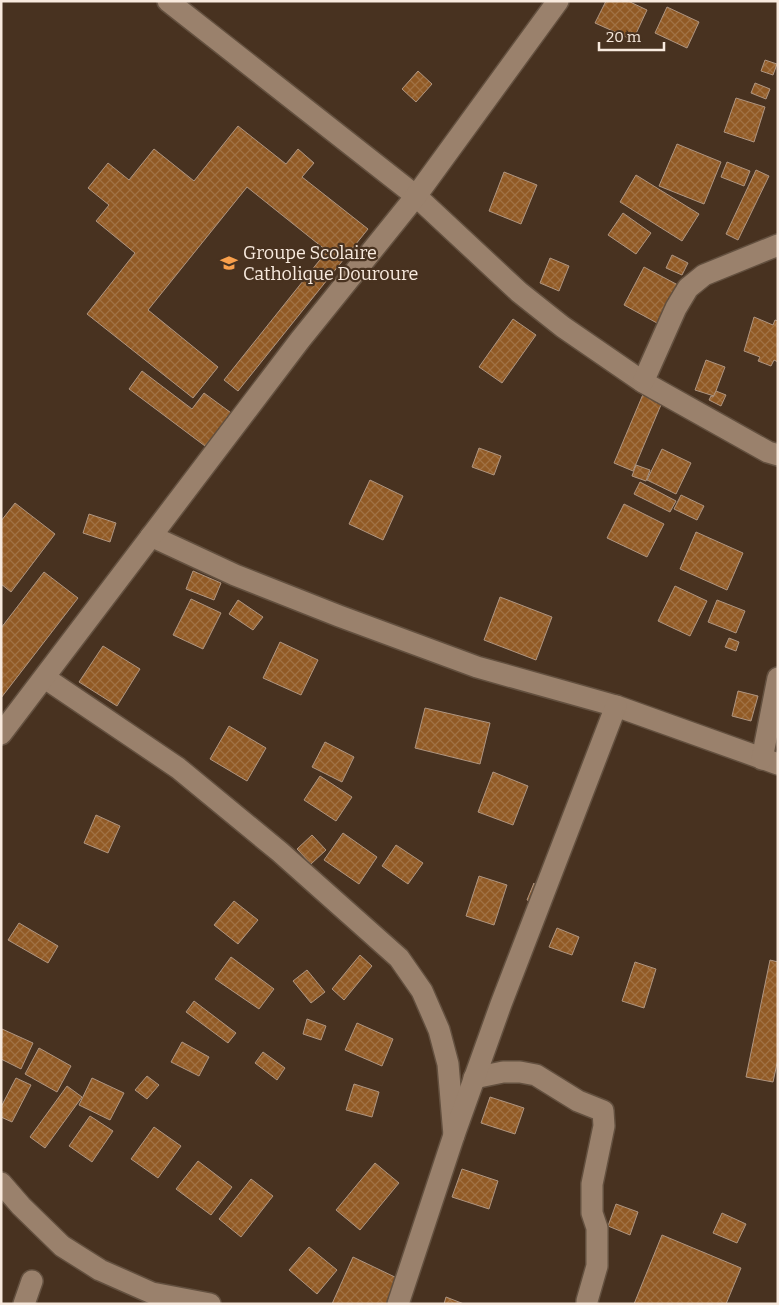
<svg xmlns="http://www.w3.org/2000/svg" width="779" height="1305" font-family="Bitter,serif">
  <defs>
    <pattern id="building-cross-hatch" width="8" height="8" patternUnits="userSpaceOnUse" patternTransform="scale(1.25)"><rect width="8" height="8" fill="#915a25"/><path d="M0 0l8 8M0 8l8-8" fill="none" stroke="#a17244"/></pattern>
  </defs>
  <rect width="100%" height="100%" fill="#483220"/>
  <g fill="url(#building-cross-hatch)" stroke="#af9580">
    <polygon points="606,1 628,1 647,10 633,40 595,23"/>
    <polygon points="667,7 699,22 687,48 655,33"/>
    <polygon points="765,60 777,64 773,75 761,71"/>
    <polygon points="418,71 432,84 416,102 402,89"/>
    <polygon points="755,83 770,89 766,99 751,93"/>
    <polygon points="736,98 765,107 754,142 724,132"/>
    <polygon points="238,126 286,164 298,149 314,163 302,177 368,229 238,391 224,380 327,251 247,187 148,310 218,367 193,398 87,314 135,253 96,221 109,205 88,188 108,163 129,180 154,149 194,181"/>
    <polygon points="677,144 721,162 704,204 659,186"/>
    <polygon points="727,162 750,171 744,186 721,177"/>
    <polygon points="756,170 769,176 738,240 726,234"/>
    <polygon points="504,172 537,185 521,224 489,211"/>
    <polygon points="636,175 699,214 682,241 620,202"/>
    <polygon points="623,213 651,233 636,254 608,235"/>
    <polygon points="672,255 688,263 682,275 666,268"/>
    <polygon points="550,258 569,266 559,291 540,283"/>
    <polygon points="644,267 678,285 657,323 624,305"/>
    <polygon points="754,317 773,325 775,320 778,321 778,362 774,360 771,366 758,361 760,357 744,351"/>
    <polygon points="513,319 536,335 502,383 479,367"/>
    <polygon points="706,360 725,367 714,396 695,390"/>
    <polygon points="142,371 192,409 204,393 234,415 209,449 129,389"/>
    <polygon points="716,391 726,395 721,406 709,400 711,396 713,397"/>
    <polygon points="644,392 663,400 633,471 614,463"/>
    <polygon points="479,448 501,456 494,475 472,467"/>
    <polygon points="662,449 691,463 676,494 647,480"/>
    <polygon points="636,465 650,470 646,481 632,476"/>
    <polygon points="370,480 403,496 383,540 349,524"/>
    <polygon points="640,482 676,501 670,512 634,494"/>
    <polygon points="681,495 704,506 697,520 674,509"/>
    <polygon points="15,503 55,534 11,592 1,584 1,521"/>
    <polygon points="624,504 664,524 647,557 607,538"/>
    <polygon points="89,514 116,523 110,542 83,533"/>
    <polygon points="696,532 743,553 727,590 680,569"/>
    <polygon points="193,571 221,583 214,600 186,589"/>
    <polygon points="44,572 78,598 1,698 1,628"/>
    <polygon points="675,586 707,601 690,636 658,621"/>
    <polygon points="500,597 552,617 536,660 484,640"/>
    <polygon points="191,599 221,613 203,649 173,635"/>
    <polygon points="238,600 263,617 253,630 229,614"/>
    <polygon points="717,600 745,611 736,633 708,622"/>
    <polygon points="729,638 739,642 736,651 725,647"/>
    <polygon points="280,642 318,660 301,695 263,678"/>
    <polygon points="103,646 140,669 117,706 79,682"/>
    <polygon points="738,691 758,696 751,721 732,716"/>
    <polygon points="425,708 490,723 480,764 415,748"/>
    <polygon points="229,726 266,748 247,781 210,759"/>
    <polygon points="325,742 354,757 342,782 312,767"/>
    <polygon points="493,772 528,786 513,825 478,812"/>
    <polygon points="320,776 352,797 336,821 304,800"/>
    <polygon points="96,815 120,826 108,853 84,843"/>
    <polygon points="343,833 377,857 359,884 324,860"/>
    <polygon points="312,835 326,850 311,864 297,849"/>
    <polygon points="396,845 423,863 408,884 382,866"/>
    <polygon points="479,876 507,885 494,925 466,916"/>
    <polygon points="534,883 537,904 527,900"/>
    <polygon points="234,901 258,920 238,944 214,925"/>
    <polygon points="19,923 58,946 48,963 8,940"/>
    <polygon points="557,928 579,937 572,955 549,947"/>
    <polygon points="360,955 372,966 344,1000 332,989"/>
    <polygon points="231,957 274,989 259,1009 215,979"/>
    <polygon points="770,960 778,962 778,1059 773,1082 746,1077"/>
    <polygon points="635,962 656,969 644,1008 622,1001"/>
    <polygon points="307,970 325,992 311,1003 293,981"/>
    <polygon points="194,1001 236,1033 228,1043 186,1012"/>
    <polygon points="307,1019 326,1026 321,1040 303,1034"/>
    <polygon points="357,1023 393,1039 382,1066 345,1050"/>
    <polygon points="2,1029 33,1043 21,1069 1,1059"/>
    <polygon points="182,1042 209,1057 199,1076 171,1062"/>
    <polygon points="39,1048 71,1066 57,1092 25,1074"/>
    <polygon points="263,1052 285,1068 277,1080 255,1063"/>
    <polygon points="147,1076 159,1085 147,1099 135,1090"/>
    <polygon points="16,1078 31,1085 12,1122 1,1117 1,1107"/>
    <polygon points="92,1078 124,1093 110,1120 79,1105"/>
    <polygon points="354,1084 379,1092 372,1117 346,1110"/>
    <polygon points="67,1086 82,1097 45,1148 30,1137"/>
    <polygon points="490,1097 524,1108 515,1134 481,1123"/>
    <polygon points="90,1116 113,1131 92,1162 69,1146"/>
    <polygon points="154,1127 181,1146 158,1178 131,1159"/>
    <polygon points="198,1161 232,1187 211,1215 176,1189"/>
    <polygon points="375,1163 399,1183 360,1230 336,1210"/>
    <polygon points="462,1169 498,1181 489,1209 452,1197"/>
    <polygon points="251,1179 273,1196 241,1237 219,1219"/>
    <polygon points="616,1204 638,1212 630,1235 608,1226"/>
    <polygon points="722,1213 746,1224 737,1243 713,1233"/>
    <polygon points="662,1235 741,1268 726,1304 634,1304"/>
    <polygon points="309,1247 337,1270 317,1294 289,1270"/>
    <polygon points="353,1257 399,1279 388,1304 332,1304"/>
    <polygon points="446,1297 464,1304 444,1304"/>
  </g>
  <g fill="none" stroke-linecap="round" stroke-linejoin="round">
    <g stroke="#63503f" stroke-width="24">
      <g id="minor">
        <polyline points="168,1 416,196 519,292 563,327 643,382 768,452 778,455"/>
        <polyline points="643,382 676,308 688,288 704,275 778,245"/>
        <polyline points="151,536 235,575 339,616 477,667 616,706 778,764"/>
        <polyline points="45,678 178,768 280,852 399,958 422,991 439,1030 448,1064 454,1135"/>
        <polyline points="1,734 300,340 416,196 558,1"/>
        <polyline points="762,759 778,678"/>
        <polyline points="474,1078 503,1072 520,1072 536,1075 578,1101 603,1111 604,1126 592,1184 592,1213 597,1228 597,1266 587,1301 587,1304"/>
        <polyline points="1,1183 21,1206 62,1246 100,1270 152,1293 210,1304"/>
        <polyline points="24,1304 32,1281"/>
        <polyline points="398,1304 454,1135 501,1004 616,706"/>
      </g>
    </g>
    <use href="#minor" stroke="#9a816c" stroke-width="21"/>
  </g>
  <defs>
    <g id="school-bare" transform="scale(1.35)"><path d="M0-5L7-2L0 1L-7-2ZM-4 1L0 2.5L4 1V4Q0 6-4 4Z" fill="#f9a04c" stroke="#483220" stroke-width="2.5" paint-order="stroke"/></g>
  </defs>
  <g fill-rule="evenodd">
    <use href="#school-bare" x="229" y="263"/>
  </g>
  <g text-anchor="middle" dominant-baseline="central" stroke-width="4.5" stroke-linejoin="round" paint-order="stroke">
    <g font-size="18" fill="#f8eade" stroke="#483220" text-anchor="start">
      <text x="243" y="253">Groupe Scolaire<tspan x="243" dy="21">Catholique Douroure</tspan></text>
    </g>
  </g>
  <rect width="779" height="1305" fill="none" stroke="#f8eade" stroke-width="5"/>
  <path d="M599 42v8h65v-8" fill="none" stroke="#f8eade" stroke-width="2.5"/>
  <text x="606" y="42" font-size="15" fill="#f8eade" stroke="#483220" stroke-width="4" paint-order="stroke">20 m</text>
</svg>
